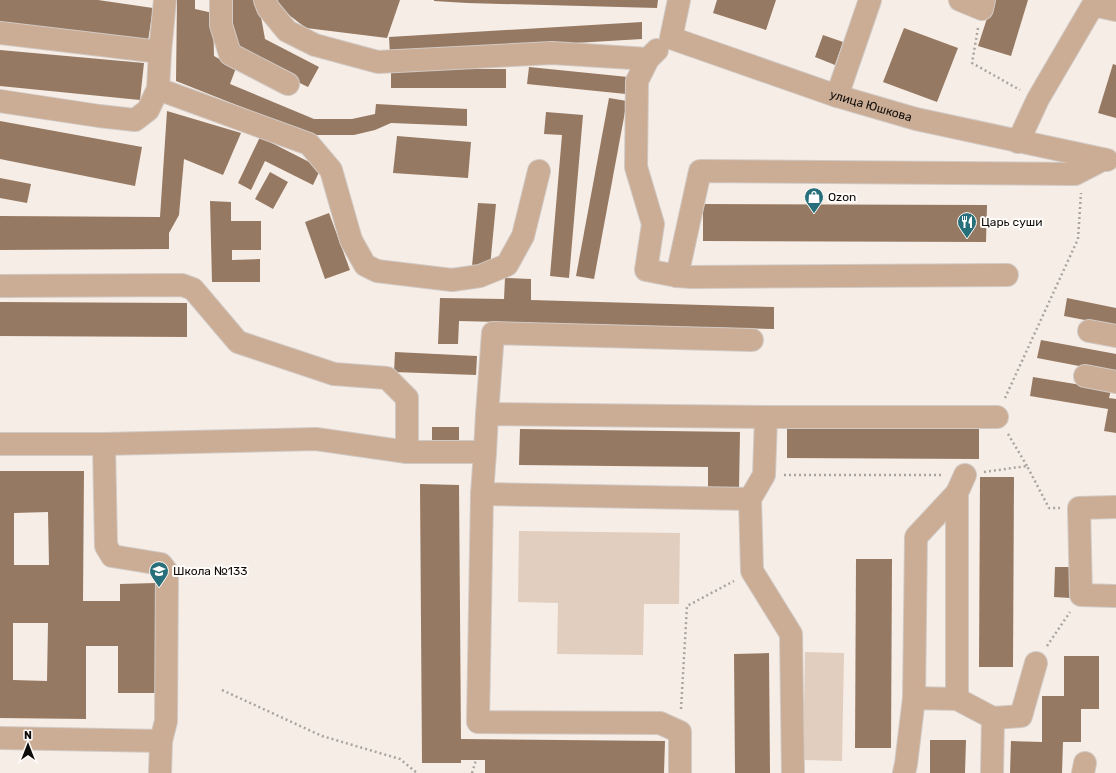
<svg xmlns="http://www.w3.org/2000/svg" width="1116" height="773" font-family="Rubik,sans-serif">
  <rect width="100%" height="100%" fill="#f6ede7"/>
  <g fill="#e2cebe">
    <polygon points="519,531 680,533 679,604 644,604 643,655 557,654 558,603 518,602"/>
    <polygon points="805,652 844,653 842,761 803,760"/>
  </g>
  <g fill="#967962" fill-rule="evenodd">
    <polygon points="0,0 98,0 153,8 148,41 0,25"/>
    <polygon points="177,0 195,0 195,9 213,13 214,56 236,68 230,84 314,119 352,119 375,114 376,104 467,109 467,126 391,123 375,130 354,135 312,135 176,81"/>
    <polygon points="228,0 258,0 265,39 319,67 308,87 243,55 229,33"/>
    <polygon points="271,0 400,0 387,38 306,28 272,2"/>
    <polygon points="434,0 658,0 657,8 467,3 434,1"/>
    <polygon points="717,0 776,0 766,30 713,13"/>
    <polygon points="993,0 1028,0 1011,56 978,46"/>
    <polygon points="642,22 642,39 390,54 389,37"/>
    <polygon points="904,28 958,48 937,102 883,82"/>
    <polygon points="823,35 843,42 835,65 815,57"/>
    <polygon points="0,50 144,63 140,100 0,86"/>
    <polygon points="1113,64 1116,65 1116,118 1098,113"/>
    <polygon points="529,67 628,77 626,94 527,84"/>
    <rect x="391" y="69" width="115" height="19"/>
    <polygon points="609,98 627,101 594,279 576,276"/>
    <polygon points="167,111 241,133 223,175 184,159 179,215 169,233 169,249 0,250 0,216 160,217"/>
    <polygon points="546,112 583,115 569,278 550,276 562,135 544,134"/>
    <polygon points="0,121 142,147 135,186 0,159"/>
    <polygon points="397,136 471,142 468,178 393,173"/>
    <polygon points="260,137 321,168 313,185 265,161 251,190 238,183"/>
    <polygon points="270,172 288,182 273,209 255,199"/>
    <polygon points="0,178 31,184 27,203 0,198"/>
    <polygon points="210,201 231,202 231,221 261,221 261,250 232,250 232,260 260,259 260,282 212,282"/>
    <polygon points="478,203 496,204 490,267 472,266"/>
    <polygon points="703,204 987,205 986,242 703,241"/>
    <polygon points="329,213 350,270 325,279 305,222"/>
    <polygon points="505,278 531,279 531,300 774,307 774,329 459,321 458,344 438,344 440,298 504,299"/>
    <polygon points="1067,298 1116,308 1116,326 1064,316"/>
    <polygon points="0,302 187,303 187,337 0,336"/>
    <polygon points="1041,340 1116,354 1116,373 1037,358"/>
    <polygon points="395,352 477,356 476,375 394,372"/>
    <polygon points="1033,377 1111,390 1109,398 1116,399 1116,433 1104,431 1108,409 1030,396"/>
    <polygon points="787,423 979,424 979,459 787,458"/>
    <polygon points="432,427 459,427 459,447 432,446"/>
    <polygon points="520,429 740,432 739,488 708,488 708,467 519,465"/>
    <path d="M0 471H84L83 601H120V584L156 583V693H118V646H86V719L0 718ZM48 512 49 565H14V513ZM13 623H48L47 681 13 680Z"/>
    <polygon points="980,477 1014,477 1013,667 979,667"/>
    <polygon points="420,484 459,485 461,739 665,741 664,773 485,773 485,760 461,760 461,763 422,763"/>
    <polygon points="856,559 892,559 891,748 855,748"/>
    <polygon points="1055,567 1071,567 1070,598 1054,597"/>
    <polygon points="769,653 770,773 735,773 734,654"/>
    <polygon points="1064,656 1099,656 1099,709 1081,709 1081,742 1063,742 1062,773 1010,773 1011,741 1042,742 1042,696 1064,696"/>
    <polygon points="930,740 966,740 965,773 930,773"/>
  </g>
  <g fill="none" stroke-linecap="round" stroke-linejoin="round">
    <g stroke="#d1c9c4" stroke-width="24">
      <g id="minor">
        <polyline points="221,0 221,25 230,54 288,84"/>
        <polyline points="265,0 268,8 287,31 315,45 378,62 552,53 648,59"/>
        <path id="s1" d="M679 0 671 38 837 96 916 119 1107 160"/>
        <polyline points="960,0 982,9 984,0"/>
        <polyline points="0,33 160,52 165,0"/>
        <polyline points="657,50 648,59 637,81 636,167 653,224 646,270 677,276"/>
        <polyline points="158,89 309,144 331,170 351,240 365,265 377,271 452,280 480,276 507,265 523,236 539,171"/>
        <polyline points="837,96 870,0"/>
        <polyline points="0,101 99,116 135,120 148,110 158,89 160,52"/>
        <polyline points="1018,142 1038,99 1093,5 1116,10"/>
        <polyline points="1007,275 692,277 677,276 700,171 1075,174 1102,160"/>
        <polyline points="0,286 182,285 193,289 238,342 334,374 387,378 407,398 407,452"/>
        <polyline points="1089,331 1116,336"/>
        <polyline points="1085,376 1116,382"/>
        <polyline points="487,414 493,333 752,340"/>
        <polyline points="0,444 104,444 316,439 407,452 485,452 482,494 478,722 660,723 680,732 680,773"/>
        <polyline points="104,444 106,546 112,556 161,564 167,572 166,721 161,741 160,773"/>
        <polyline points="485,452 487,414 766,417"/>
        <polyline points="482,494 750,499"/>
        <polyline points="1116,507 1079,508 1081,595 1116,596"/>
        <polyline points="914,698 916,537 957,493"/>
        <polyline points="957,699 957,493 965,475"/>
        <polyline points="0,738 161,741"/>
        <polyline points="793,773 791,634 752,571 750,499 764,475 766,417 997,417"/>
        <polyline points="904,773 906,764 914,698 957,699 993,718"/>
        <polyline points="992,773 993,718 1021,716 1036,663"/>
        <polyline points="1083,773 1085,763"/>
      </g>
    </g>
    <g stroke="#aaa49f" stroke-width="2.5" stroke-dasharray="2 3" stroke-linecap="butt">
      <polyline points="978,28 972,63 1020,90"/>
      <polyline points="1005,398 1078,239 1081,193"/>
      <polyline points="1008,434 1027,466"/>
      <polyline points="984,472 1027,466 1049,508 1060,508"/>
      <polyline points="784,475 943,475"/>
      <polyline points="1047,646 1070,612"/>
      <polyline points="222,690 322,736 400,759 417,773"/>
      <polyline points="681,709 687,606 734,581"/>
      <polyline points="472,773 476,760"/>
    </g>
    <use href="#minor" stroke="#cbac94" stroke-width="22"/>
  </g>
  <defs>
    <g id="shop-pin" transform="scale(1)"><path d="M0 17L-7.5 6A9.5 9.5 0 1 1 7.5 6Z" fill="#276f7a" stroke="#fffcf9"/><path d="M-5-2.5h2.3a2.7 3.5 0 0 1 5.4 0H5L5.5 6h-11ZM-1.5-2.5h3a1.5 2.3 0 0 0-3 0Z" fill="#fff"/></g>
    <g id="restaurant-pin" transform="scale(1)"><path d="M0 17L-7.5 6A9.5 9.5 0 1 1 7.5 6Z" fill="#276f7a" stroke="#fffcf9"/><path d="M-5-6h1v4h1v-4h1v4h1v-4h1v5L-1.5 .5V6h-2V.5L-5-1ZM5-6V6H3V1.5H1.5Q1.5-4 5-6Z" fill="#fff"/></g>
    <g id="school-pin" transform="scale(1)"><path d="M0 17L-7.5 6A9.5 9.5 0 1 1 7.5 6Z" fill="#276f7a" stroke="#fffcf9"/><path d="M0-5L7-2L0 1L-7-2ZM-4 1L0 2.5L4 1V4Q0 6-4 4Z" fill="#fff"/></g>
  </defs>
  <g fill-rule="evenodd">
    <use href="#shop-pin" x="814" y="197"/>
    <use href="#restaurant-pin" x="967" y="222"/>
    <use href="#school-pin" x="159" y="571"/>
  </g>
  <g text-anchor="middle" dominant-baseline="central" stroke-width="4" stroke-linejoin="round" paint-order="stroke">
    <g font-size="12" fill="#0e0c0a" stroke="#fffcf9">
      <text stroke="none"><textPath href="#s1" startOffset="250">улица Юшкова</textPath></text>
    </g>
    <g font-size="12" fill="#0e0c0a" stroke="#fffcf9" text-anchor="start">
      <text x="828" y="197">Ozon</text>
      <text x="981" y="222">Царь суши</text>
      <text x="173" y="571">Школа №133</text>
    </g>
  </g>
  <g transform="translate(28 745)" stroke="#fffcf9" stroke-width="3" paint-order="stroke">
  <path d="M0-3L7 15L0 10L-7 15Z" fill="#0e0c0a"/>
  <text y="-6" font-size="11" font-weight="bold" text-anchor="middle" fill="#0e0c0a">N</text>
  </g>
</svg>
